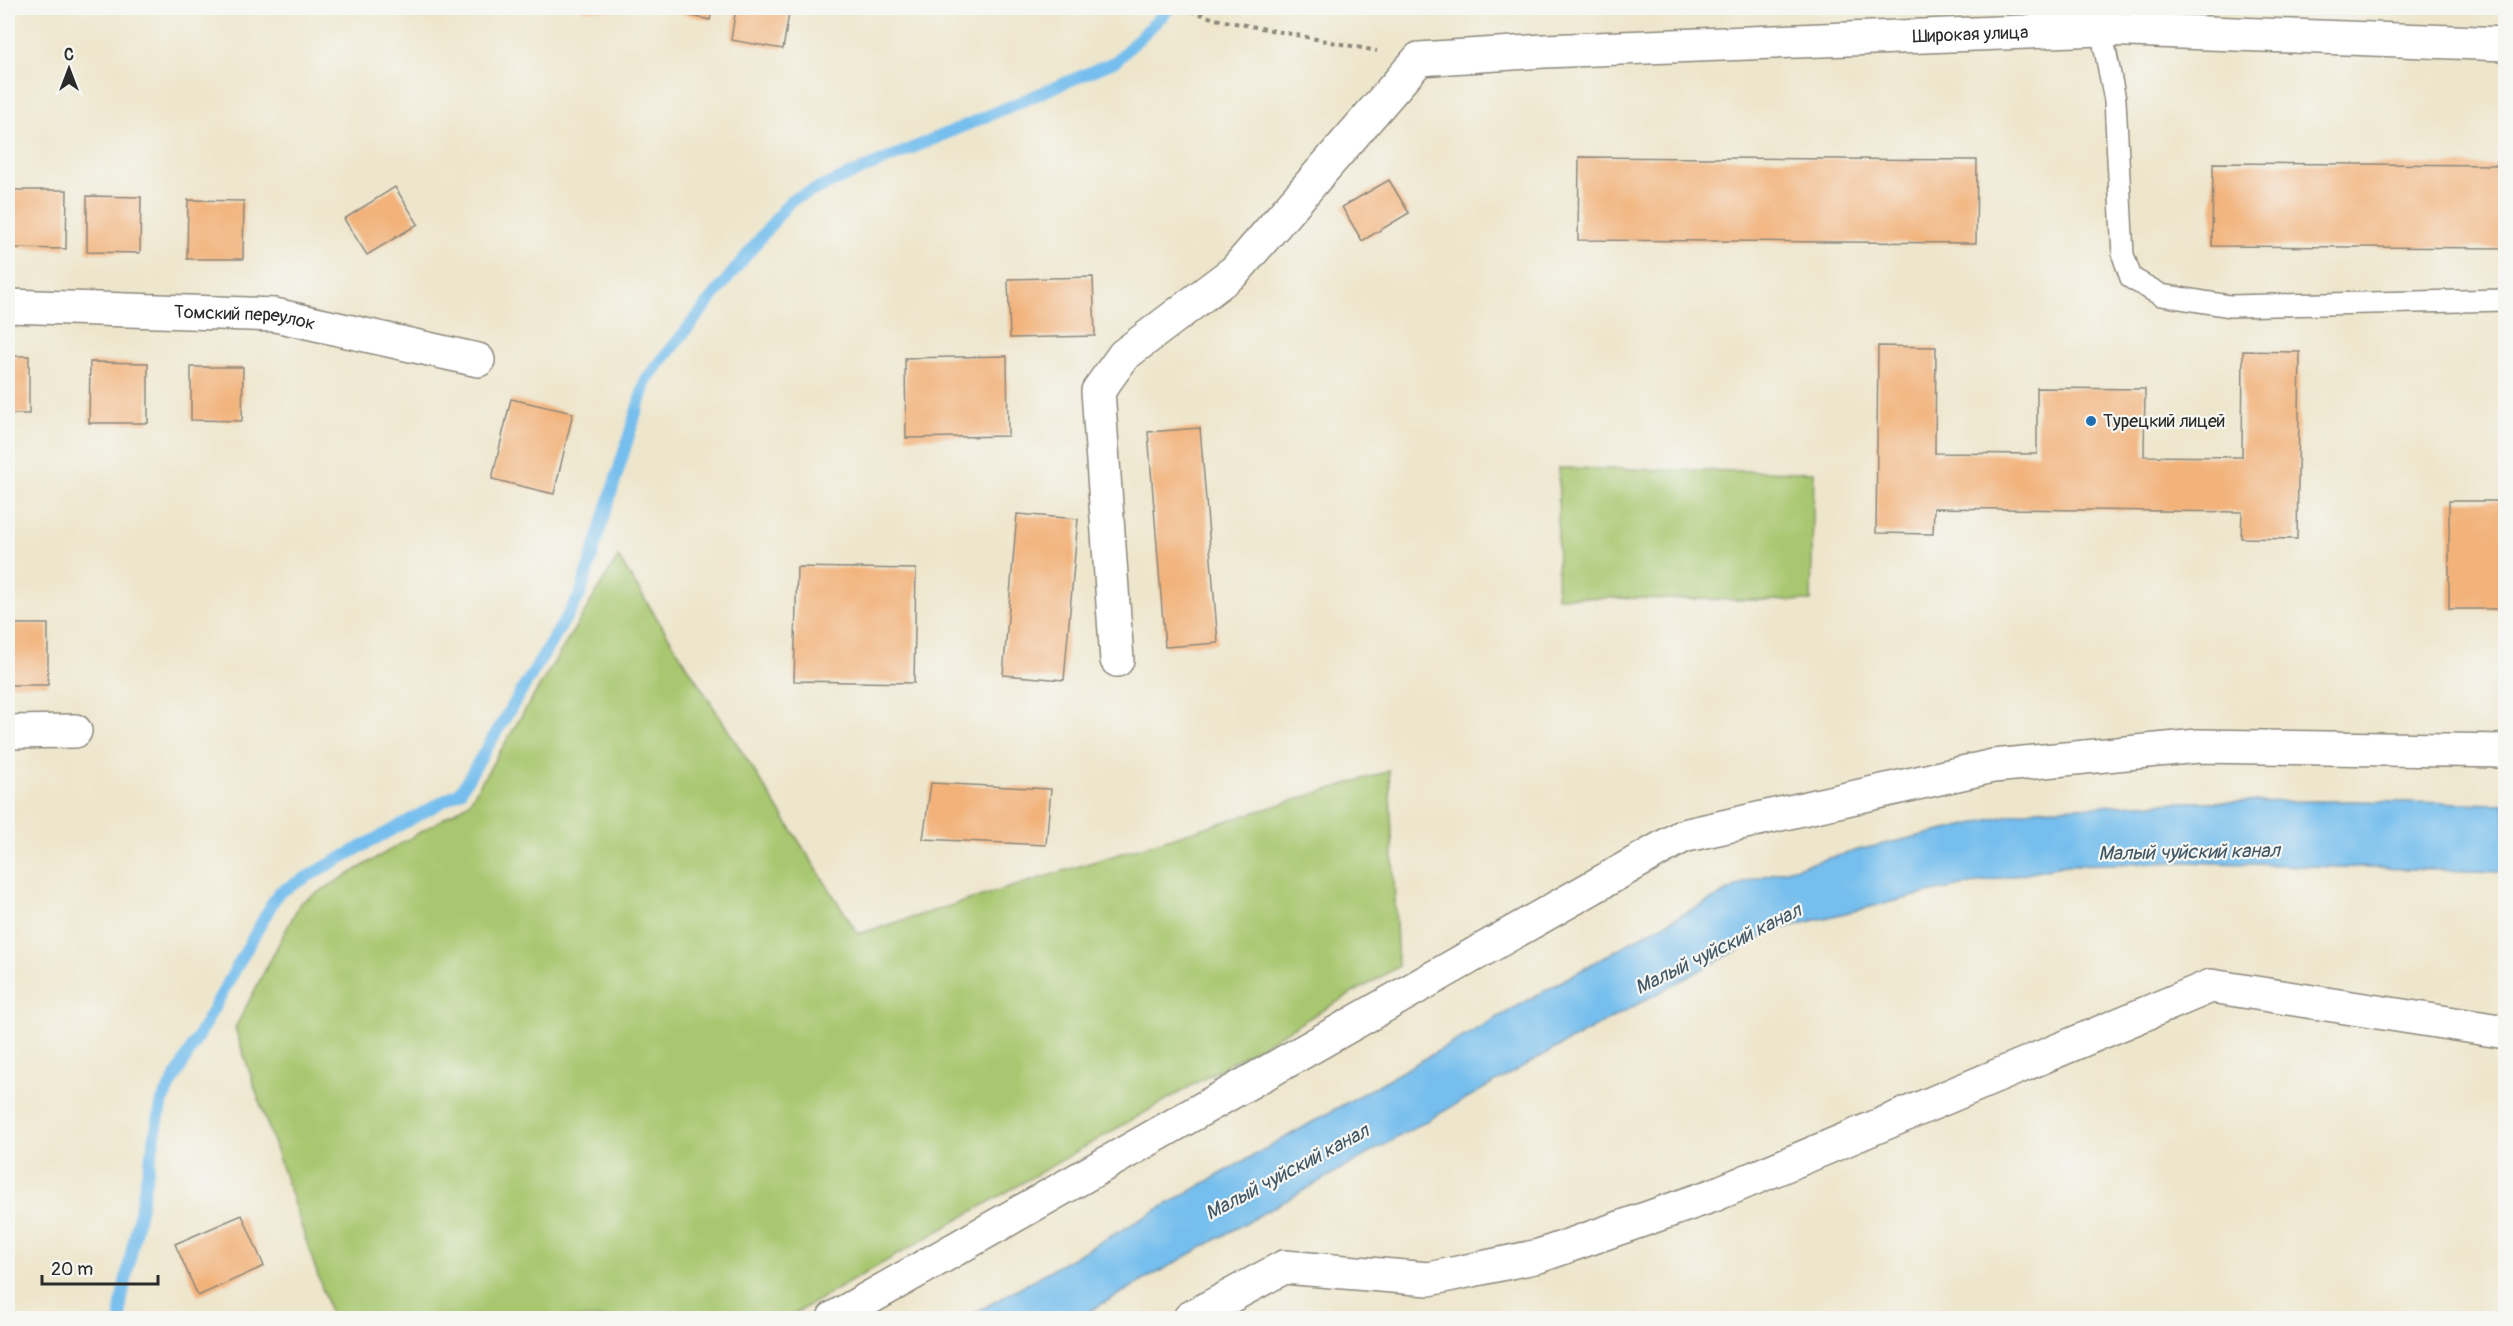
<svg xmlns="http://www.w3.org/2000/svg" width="2513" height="1326" font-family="Pangolin,sans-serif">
  <rect width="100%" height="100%" fill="#f6f6f2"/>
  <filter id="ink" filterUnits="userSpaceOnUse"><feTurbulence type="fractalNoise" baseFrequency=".0167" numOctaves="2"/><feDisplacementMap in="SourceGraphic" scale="12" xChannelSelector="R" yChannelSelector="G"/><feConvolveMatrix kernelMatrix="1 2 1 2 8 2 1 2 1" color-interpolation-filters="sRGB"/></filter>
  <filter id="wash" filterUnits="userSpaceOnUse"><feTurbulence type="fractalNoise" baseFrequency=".008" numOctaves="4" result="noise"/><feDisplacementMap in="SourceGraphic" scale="24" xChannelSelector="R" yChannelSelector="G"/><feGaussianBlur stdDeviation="1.35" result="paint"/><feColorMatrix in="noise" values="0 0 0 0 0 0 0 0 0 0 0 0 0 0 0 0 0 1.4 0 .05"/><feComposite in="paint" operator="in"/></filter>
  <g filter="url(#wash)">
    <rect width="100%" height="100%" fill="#eee6cc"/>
    <g fill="#a8c76f" stroke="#6a794d" stroke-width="1.5">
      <polygon points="1559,468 1814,472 1811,601 1557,597"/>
      <polygon points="618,557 858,934 1389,771 1398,967 787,1318 332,1318 235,1028 300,903 468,804"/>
    </g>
    <polygon fill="#75beed" stroke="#50748c" stroke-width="1.5" points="2354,801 2505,804 2505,872 2183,862 2066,865 1932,892 1775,930 1547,1053 1077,1318 966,1318 1645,934 1750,880 1858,850 2037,809 2180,802"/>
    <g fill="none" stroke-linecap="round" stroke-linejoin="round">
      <polyline stroke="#75beed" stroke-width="12" points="121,1318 121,1303 162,1101 278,893 460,792 580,595 646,380 791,200 1116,61 1170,8"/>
    </g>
    <g id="blocks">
      <g fill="#f2b27a">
        <rect x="583" y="8" width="34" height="2"/>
        <polygon points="657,8 713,8 710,20"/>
        <polygon points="736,8 790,8 783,49 731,40"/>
        <polygon points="1579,157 1977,160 1976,243 1578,240"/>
        <polygon points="2213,163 2506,165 2506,248 2212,246"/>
        <polygon points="1389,180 1409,213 1362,241 1342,207"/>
        <polygon points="395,187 418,224 367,255 344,219"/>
        <polygon points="11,190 67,190 66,249 11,248"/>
        <polygon points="87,196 141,197 140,253 87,252"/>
        <polygon points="188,200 244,201 243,259 187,259"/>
        <polygon points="1093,277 1095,336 1010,338 1008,279"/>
        <polygon points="1878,346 1936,347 1935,453 2037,454 2037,388 2145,389 2144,456 2242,457 2243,351 2300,352 2297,539 2241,538 2242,512 1934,508 1933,534 1876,533"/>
        <rect x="8" y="356" width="21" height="58"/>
        <polygon points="1007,356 1008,436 906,438 905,358"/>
        <polygon points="90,362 148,363 148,423 89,423"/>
        <polygon points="191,367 243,367 242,421 191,420"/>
        <polygon points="511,399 573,413 554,494 492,479"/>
        <polygon points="1200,428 1218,643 1165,647 1148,432"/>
        <rect x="2449" y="501" width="57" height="108"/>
        <polygon points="1017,514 1078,519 1064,680 1003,675"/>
        <polygon points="797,567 916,569 914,683 794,681"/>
        <rect x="8" y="624" width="40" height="61"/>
        <polygon points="931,783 1051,789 1046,845 923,839"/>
        <polygon points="242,1215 264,1266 198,1296 175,1244"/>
      </g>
    </g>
  </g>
  <g filter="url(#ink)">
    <use href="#blocks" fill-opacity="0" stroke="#8c887c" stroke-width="1.5"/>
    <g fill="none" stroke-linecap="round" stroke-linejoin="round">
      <g stroke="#8c887c" stroke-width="24">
        <polyline id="lane" points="2101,29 2115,100 2123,255 2131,278 2161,295 2230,306 2506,300"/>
      </g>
      <g stroke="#8c887c" stroke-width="36">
        <g id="street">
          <path id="s1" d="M8 306 275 315 478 360"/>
          <path id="s2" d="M1117 660 1098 391 1124 355 1235 271 1419 59 1544 51 2101 29 2506 44"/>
          <polyline points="8,732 75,731"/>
          <polyline points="834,1318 1683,836 1993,766 2198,746 2506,751"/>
          <polyline points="1190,1318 1284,1267 1429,1279 1539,1256 1714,1195 2211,986 2506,1032"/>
        </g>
      </g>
      <polyline stroke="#8c887c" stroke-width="4" stroke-dasharray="4.5 4.5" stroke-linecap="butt" points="1182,8 1215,19 1377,51"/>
      <use href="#lane" stroke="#fff" stroke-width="21"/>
      <use href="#street" stroke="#fff" stroke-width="33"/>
    </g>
  </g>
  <circle fill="#1f6fb2" stroke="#f6f6f2" stroke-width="2" cx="2091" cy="421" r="6"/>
  <g text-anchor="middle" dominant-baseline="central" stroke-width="4.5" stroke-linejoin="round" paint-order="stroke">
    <g font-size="18" fill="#2b2b2b" stroke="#f6f6f2">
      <text stroke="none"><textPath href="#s2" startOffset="1286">Широкая улица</textPath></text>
      <text stroke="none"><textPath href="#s1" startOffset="237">Томский переулок</textPath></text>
    </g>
    <g font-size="18" fill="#2b2b2b" stroke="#f6f6f2" text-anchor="start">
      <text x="2103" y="421">Турецкий лицей</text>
    </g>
    <g font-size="20" font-style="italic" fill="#415765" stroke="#f6f6f2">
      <text transform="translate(2189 852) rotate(-1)">Малый чуйский канал</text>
      <text transform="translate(1718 949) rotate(-26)">Малый чуйский канал</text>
      <text transform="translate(1287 1172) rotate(-28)">Малый чуйский канал</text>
    </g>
  </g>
  <rect width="2513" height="1326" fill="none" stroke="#f6f6f2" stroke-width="30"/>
  <g transform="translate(69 69)" stroke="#f6f6f2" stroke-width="4.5" paint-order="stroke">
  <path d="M0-4.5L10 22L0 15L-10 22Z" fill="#2b2b2b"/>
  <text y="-9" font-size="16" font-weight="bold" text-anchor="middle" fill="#2b2b2b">С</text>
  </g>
  <path d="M42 1275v9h116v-9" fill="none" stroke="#2b2b2b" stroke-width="3"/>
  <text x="51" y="1275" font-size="18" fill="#2b2b2b" stroke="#f6f6f2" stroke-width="4.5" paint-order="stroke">20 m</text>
</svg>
